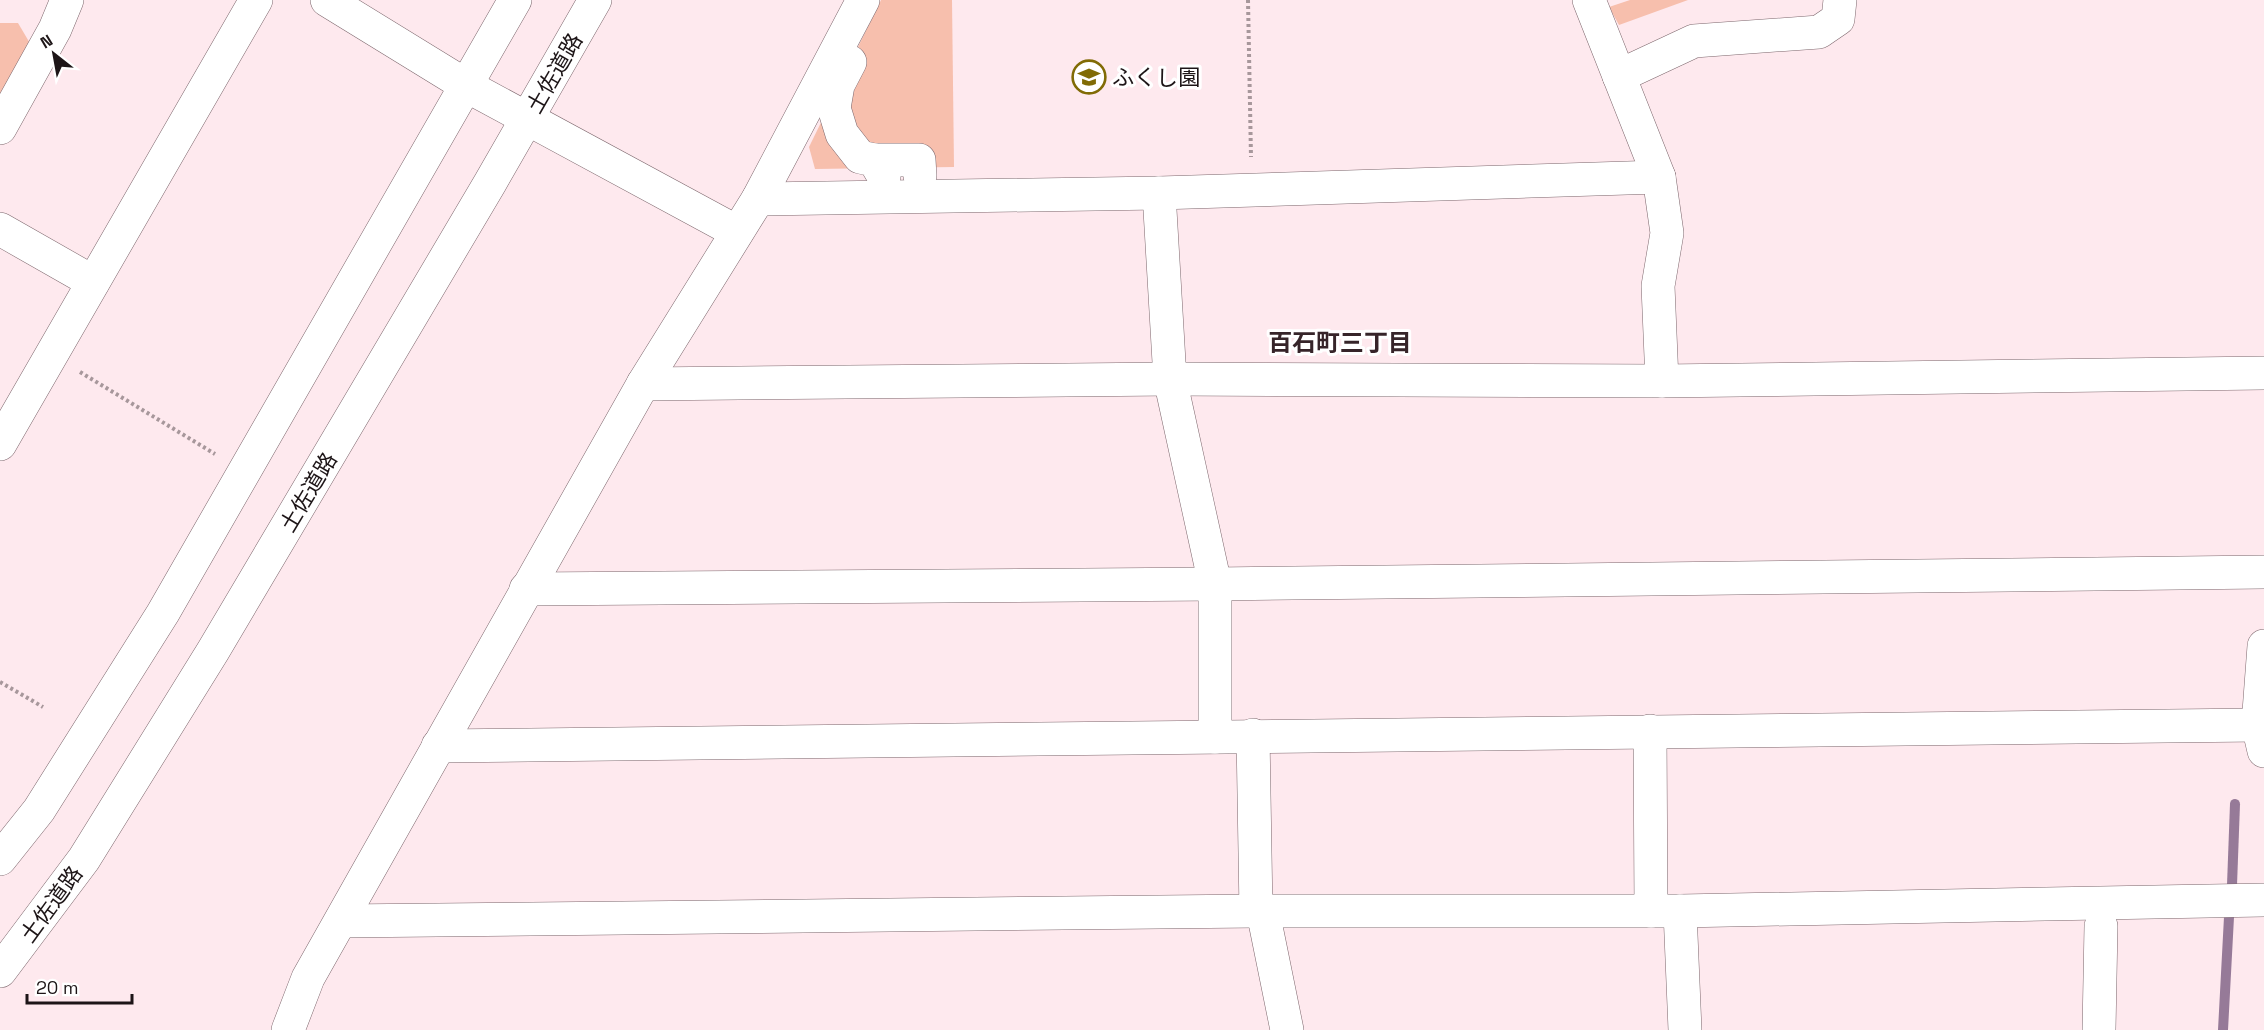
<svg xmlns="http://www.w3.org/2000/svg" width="2264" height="1030" font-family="'Space Grotesk','Noto Sans JP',sans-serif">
  <rect width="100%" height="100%" fill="#fee9ee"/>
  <g fill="#f7bfad">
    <polygon points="881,0 952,0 954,167 815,169 809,147"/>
    <polygon points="1630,0 1688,0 1619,25 1609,7"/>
    <polygon points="0,23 18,23 31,45 0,97"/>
  </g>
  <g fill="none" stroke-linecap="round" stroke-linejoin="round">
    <g stroke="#967a98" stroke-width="10">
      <polyline points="2232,885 2235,804"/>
      <polyline points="2223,1030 2229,917"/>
    </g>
    <g stroke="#7d676d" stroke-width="34">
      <g id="minor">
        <polyline points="327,0 467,86 737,232"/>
        <polyline points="1589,0 1659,177 1667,233 1658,286 1662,381"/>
        <polyline points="850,62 838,85 834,108 842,134 860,157 874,160 884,177"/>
        <polyline points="1619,76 1694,41 1819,32 1838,19 1840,0"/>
        <polyline points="0,128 55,29 67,0"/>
        <polyline points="874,160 919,160 920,176"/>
        <polyline points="1159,193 1170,379 1215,584 1215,737"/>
        <polyline points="758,199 1159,193 1659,177"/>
        <polyline points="0,229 93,282"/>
        <polyline points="643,384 1170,379 1662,381 2264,373"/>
        <polyline points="0,444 256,0"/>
        <polyline points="526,589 1215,584 2264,572"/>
        <polyline points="2264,646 2258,725 2264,751"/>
        <polyline points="1650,731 1651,911"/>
        <polyline points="1253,735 1256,911"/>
        <polyline points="438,746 2258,725"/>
        <polyline points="1680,911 1685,1030"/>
        <polyline points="1263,912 1287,1030"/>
        <polyline points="341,921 1256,911 1680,911 2264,900"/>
        <polyline points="288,1030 308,978 643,384 758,199 863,0"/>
        <polyline points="2099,1030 2101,926"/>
      </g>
    </g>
    <g stroke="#7d676d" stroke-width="34">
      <g id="highway">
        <polyline points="0,859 39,810 163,613 515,0"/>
        <polyline points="0,971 84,859 213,651 490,183 595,0"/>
      </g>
    </g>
    <g stroke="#a7979b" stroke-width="4" stroke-dasharray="3 3" stroke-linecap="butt">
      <polyline points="1248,0 1251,157"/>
      <polyline points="80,372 215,454"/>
      <polyline points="0,682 43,707"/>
    </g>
    <use href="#minor" stroke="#fff" stroke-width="33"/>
    <use href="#highway" stroke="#fff" stroke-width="33"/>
  </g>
  <defs>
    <g id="school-ring" transform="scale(1.725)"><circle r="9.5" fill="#fff" stroke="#816b05" stroke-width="1.5"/><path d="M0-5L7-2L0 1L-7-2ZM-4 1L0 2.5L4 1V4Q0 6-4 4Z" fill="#816b05"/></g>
  </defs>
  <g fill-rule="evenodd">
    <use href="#school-ring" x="1089" y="77"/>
  </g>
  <g text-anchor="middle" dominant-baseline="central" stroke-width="6" stroke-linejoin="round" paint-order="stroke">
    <g font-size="22" fill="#1d1517" stroke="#fff">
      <text transform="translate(554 73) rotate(-60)">土佐道路</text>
      <text transform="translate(308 492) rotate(-59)">土佐道路</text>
      <text transform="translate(51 904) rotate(-54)">土佐道路</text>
    </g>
    <g font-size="22" fill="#1d1517" stroke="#fff" text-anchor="start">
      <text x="1112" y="77">ふくし園</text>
    </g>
    <g font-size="24" font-weight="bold" fill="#362429" stroke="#fff">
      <text x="1340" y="342">百石町三丁目</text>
    </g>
  </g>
  <g transform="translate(54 54) rotate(329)" stroke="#ffffff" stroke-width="4.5" paint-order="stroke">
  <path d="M0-4.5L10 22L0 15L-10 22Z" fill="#1d1517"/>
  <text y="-9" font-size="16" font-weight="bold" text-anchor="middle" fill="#1d1517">N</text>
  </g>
  <path d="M27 994v9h105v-9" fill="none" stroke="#1d1517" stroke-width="3"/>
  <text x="36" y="994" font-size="18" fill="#1d1517" stroke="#ffffff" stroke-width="4.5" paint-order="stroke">20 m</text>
</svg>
